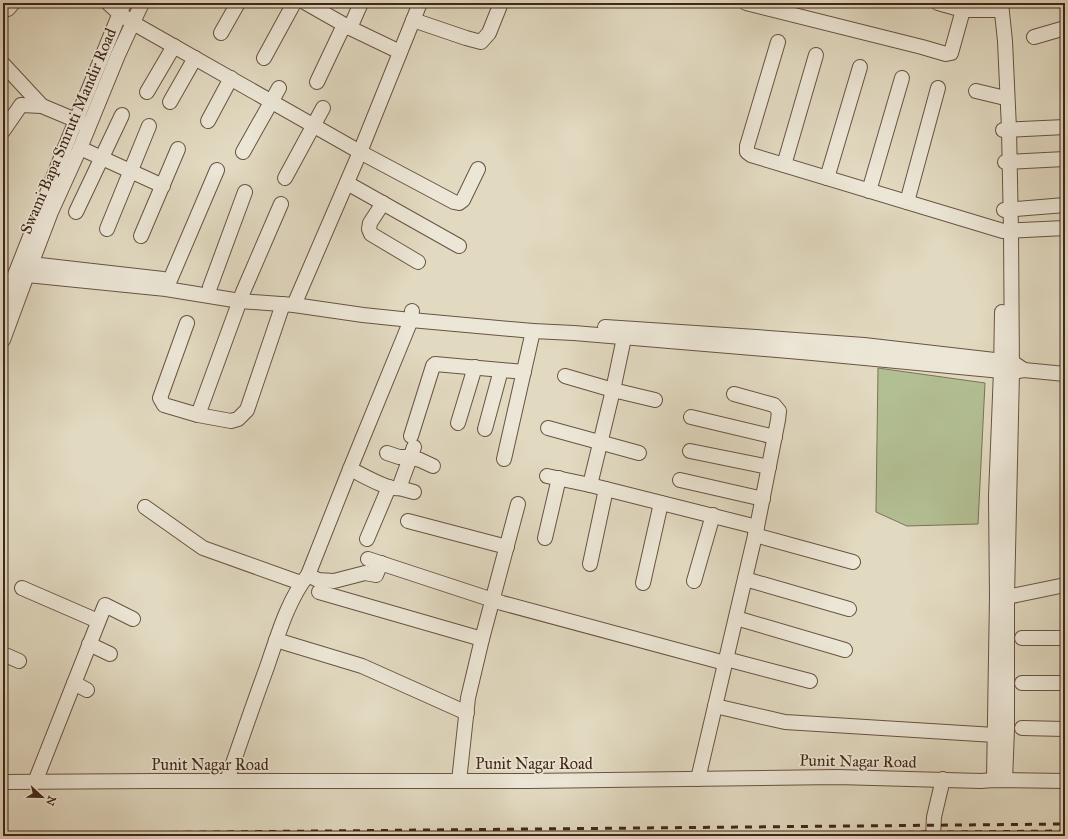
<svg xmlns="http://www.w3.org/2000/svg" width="1068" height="839" font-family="'IM FELL Great Primer',serif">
  <rect width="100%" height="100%" fill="#e1d9c0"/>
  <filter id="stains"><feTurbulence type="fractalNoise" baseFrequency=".005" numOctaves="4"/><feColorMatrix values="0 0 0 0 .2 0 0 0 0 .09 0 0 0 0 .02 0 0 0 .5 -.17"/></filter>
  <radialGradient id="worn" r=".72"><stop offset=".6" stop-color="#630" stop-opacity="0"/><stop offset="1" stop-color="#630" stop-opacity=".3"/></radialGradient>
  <polygon fill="#b2bf93" stroke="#7a7256" points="878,368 985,383 978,524 907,526 876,512"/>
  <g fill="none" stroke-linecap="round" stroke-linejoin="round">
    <g stroke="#695342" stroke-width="16">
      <g id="minor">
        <polyline points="108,3 119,13 133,23 360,152 454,202 459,203 463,200 478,169"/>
        <polyline points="306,3 350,28 400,52"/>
        <polyline points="746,3 922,47 946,54 951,53 963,10"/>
        <polyline points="938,3 963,10 997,10"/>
        <polyline points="1001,3 1005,41 1009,129 1011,231 1012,372 1007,597 1007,729 1005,780"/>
        <polyline points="8,9 13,3"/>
        <polyline points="413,20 466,38 481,42 489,33 501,3"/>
        <polyline points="350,28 361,3"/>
        <polyline points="221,33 238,3"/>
        <polyline points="1034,37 1065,28"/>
        <polyline points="778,42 747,146 747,152 751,155 1003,231 1065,228"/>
        <polyline points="264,58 294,3"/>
        <polyline points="3,64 42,106"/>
        <polyline points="317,82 344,25"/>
        <polyline points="976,91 1001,97"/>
        <polyline points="147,92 174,46"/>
        <polyline points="170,102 195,58"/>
        <polyline points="208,121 231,78"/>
        <polyline points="1003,130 1065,127"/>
        <polyline points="3,131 21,105 42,106 85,124"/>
        <polyline points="80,148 163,186"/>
        <polyline points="243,152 279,88"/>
        <polyline points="1005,162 1065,159"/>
        <polyline points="784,165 816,55"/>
        <polyline points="285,178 323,108"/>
        <polyline points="827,178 860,67"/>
        <polyline points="347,183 459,246"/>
        <polyline points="869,191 902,78"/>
        <polyline points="907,202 938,88"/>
        <polyline points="383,203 370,223 369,229 371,234 418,262"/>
        <polyline points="1004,210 1065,205"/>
        <polyline points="76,212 122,115"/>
        <polyline points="107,229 149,126"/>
        <polyline points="141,236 178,149"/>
        <polyline points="31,264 163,279"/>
        <polyline points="27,275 166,289 240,301 294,305 363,315 411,320 533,331 574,333 812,353 1012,372 1024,370 1065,374"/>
        <polyline points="170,280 217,170"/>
        <polyline points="210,287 245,192"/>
        <polyline points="294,305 360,152 420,3"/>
        <polyline points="3,307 9,290 66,145 124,3"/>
        <polyline points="187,323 160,398 164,405 198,415 231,421 238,419 247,410 283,304"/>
        <polyline points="605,327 756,337 864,345 1012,362 1024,370"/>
        <polyline points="3,340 27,275 51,212 80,148 118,55 142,3"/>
        <polyline points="565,376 613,390 655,400"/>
        <polyline points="198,415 243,292 281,204"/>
        <polyline points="691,417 775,437"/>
        <polyline points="458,423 475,367"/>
        <polyline points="548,428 639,453"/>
        <polyline points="485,429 501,370"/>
        <polyline points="411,436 433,366 435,364 524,372"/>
        <polyline points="690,451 769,467"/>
        <polyline points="387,453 399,457 410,457 420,460 433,466"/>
        <polyline points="504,459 533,331"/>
        <path d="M350 469C361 474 389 491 399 488L414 447"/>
        <polyline points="547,476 590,485 757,527"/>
        <polyline points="680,480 763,499"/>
        <polyline points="590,485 613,390 624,338"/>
        <polyline points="399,488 414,492"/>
        <polyline points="145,507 203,548 301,583"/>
        <polyline points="408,521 507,547"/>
        <polyline points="755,535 853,562"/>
        <polyline points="545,538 559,478"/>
        <polyline points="367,539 389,487"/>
        <polyline points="368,559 502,603 725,663"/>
        <polyline points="590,564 606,489"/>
        <polyline points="308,575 318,580 334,581 365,573 376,575 381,563"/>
        <polyline points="745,579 849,609"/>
        <polyline points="694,581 713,515"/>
        <polyline points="643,583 661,503"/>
        <polyline points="22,588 98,621"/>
        <polyline points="319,592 482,639"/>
        <polyline points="999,597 1007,597 1065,585"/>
        <polyline points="736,618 845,650"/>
        <polyline points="1022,638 1065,638"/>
        <polyline points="276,640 362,666 467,713"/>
        <polyline points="89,644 110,654"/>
        <polyline points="3,654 19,661"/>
        <polyline points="726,659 810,681"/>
        <polyline points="74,683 87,690"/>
        <polyline points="1022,683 1065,683"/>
        <polyline points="715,706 785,722 995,735"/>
        <polyline points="1022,728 1065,729"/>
        <polyline points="698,779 757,527 778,420 779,411 774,405 734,394"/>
        <polyline points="994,780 997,597 996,496 1001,371 1002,312"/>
        <path d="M227 781C240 743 253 705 267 667 277 638 288 599 308 575L350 469 411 320 412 311"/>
        <polyline points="459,781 468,698 482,639 518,504"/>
        <polyline points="3,782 154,781 529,781 837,777 981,781 994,780 1065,781"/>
        <polyline points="35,782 105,605 133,619"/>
        <polyline points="933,836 934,817 943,779"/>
      </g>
    </g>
    <use href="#minor" stroke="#ece6d6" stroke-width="14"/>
    <g stroke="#412618" stroke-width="3" stroke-dasharray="7 7" stroke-linecap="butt">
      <polyline points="947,832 1065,831"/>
      <polyline points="3,834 1065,824"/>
      <polyline points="711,836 927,832"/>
    </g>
  </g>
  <g text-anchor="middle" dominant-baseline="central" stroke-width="3.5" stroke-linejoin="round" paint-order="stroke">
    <g font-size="16" fill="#412618" stroke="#ece6d6">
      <text transform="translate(68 131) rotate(-67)">Swami Bapa Smruti Mandir Road</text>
      <text transform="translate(858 761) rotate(1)">Punit Nagar Road</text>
      <text x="534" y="763">Punit Nagar Road</text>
      <text x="210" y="764">Punit Nagar Road</text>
    </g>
  </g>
  <rect width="1068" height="839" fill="none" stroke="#e1d9c0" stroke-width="16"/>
  <rect x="4" y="4" width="1060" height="831" fill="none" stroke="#412618" stroke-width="2"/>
  <rect x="8" y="8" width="1052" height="823" fill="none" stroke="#412618"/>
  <g transform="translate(42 797) rotate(112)" stroke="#ece6d6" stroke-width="3" paint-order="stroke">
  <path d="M0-3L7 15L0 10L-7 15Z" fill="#412618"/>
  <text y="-6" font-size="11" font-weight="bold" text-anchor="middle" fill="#412618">N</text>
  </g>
  <rect width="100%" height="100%" filter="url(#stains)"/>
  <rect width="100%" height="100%" fill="url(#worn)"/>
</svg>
